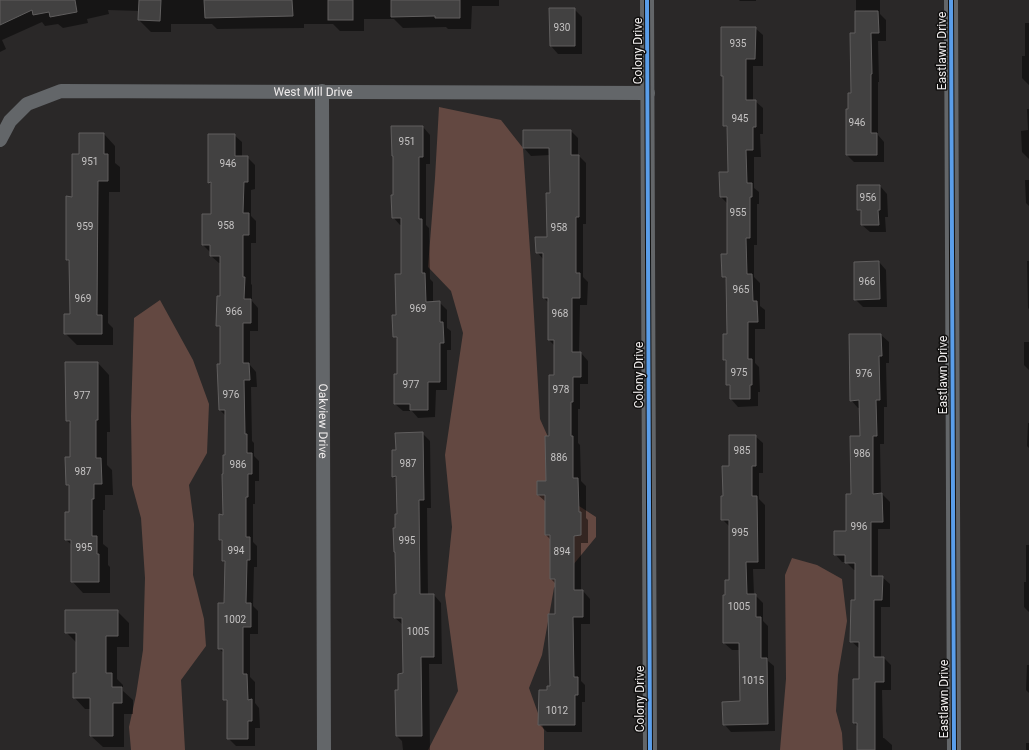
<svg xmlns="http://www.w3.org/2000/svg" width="1029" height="750" font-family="Roboto,sans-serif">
  <rect width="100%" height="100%" fill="#2a2828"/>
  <g fill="#634841">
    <polygon points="439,107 501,120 523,148 531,265 540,419 579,506 596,517 596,537 554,588 542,655 529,688 544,730 544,750 428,750 458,691 445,595 452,527 445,455 463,333 451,291 428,267 435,178"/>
    <polygon points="160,300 193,360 209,404 207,453 189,485 194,524 193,575 204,619 206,646 181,680 185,750 131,750 129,727 136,695 143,650 145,578 141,518 132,485 131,416 134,318"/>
    <polygon points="792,558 817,565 842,579 847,621 838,675 836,711 842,733 843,750 780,750 786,679 785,575"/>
  </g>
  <g fill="#0007">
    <polygon points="0,0 499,0 499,6 472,6 471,29 448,29 446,27 403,28 394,19 364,19 364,31 340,31 333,24 304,24 304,28 217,29 212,24 171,24 171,32 151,32 139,20 140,11 108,10 109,14 87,19 88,23 63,28 58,24 45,26 42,22 2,40 6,49 0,52"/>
    <polygon points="739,0 756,0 756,1 740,1"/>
    <polygon points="856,0 880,0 880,14 886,20 886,41 878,41 879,82 878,82 878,135 884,142 884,162 854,162 847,155 849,110 852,94 856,34"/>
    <polygon points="574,9 582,17 582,54 558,54 551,46"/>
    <polygon points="1025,23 1029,23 1029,85 1022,78 1022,56 1025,56"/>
    <polygon points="755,28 763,35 763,66 753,66 753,101 755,101 763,108 763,134 760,134 761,157 754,157 754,188 759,192 759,204 757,204 757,245 754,245 754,277 760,283 760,306 765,310 765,329 755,329 755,363 759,367 760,392 758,392 758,406 738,407 731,399 731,388 727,384 727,363 724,360 728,335 727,280 723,276 728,255 728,204 721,197 729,173 728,129 724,125 724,78 722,75"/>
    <polygon points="1027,109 1029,109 1029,159 1022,152 1021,131 1028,130"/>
    <polygon points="423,127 430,135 430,164 426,164 426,225 429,228 430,279 433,282 433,303 439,302 447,310 447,328 451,331 451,350 447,350 447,390 436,390 435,417 418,418 412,411 403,411 395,404 398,375 398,340 394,336 402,275 402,225 400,225 393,217 394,196 394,157 393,156"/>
    <polygon points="571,131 578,138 578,155 586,163 586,224 583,224 583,277 588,282 587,305 580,305 579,353 581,353 588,361 588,384 580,384 580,409 578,409 578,443 580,445 581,481 586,486 586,518 588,520 588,543 581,543 581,591 583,591 590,599 590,624 581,624 581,681 585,685 585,702 582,702 582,732 547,732 539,724 548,691 551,687 556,615 556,584 551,579 551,540 546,535 546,502 538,495 547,482 555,376 555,346 549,340 549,303 544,298 544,260 537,252 548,238 551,194 550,155 531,156 524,148"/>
    <polygon points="104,134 115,146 115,163 120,167 120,192 109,192 108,323 113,328 113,345 77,345 65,333 71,315 70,263 67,260 73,198 80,155"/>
    <polygon points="234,135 242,142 242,157 247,157 255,165 255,189 251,190 251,216 256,221 256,243 251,243 251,284 252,285 252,301 258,308 258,331 250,331 250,365 256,372 257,387 251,387 252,441 254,443 254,456 259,461 259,481 255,481 255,504 253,504 253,542 257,546 257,567 254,567 253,606 258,611 258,634 250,634 250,677 255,682 255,703 259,708 260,728 255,728 255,746 236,746 228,738 228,703 224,699 224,653 219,649 225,604 226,564 223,561 223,543 220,540 224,516 226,456 226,416 220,410 221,329 217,325 221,297 221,263 219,263 211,256 211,253 203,245 212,215 212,186 209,182"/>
    <polygon points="1025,180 1029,180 1029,206 1026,203"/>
    <polygon points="880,186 887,194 888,217 885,217 886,232 870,232 862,225 862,213 858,209"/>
    <polygon points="1027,261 1029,261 1029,309 1028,308"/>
    <polygon points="879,262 886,270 887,307 863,307 855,299"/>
    <polygon points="881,335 889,342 889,363 886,363 887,407 884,407 884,444 880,444 881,494 882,494 890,502 890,529 878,529 878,577 882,577 890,584 890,607 881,607 881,658 884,658 891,665 891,690 882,690 883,738 884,738 892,745 892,750 858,750 858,727 854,723 860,680 860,649 851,641 856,601 856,570 854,570 846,562 842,562 835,554 847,532 861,437 860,408 858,408 851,400"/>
    <polygon points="1024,342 1029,342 1029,370 1024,365"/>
    <polygon points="98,363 109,375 110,432 107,432 107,465 112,470 113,495 105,495 105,510 103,510 103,544 108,548 108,565 110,567 110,593 83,593 72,581 72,545 66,540 70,513 70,488 67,484 71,458 71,425 67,420"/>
    <polygon points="1028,423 1029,423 1029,448 1027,446"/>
    <polygon points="422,433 430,441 431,508 427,508 428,595 434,595 441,603 442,664 429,664 430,750 403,750 402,741 397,736 399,691 404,674 403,625 395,618 397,595 397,529 398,515 397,480 393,476 397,451"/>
    <polygon points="755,436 763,443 763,473 759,473 759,499 765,505 765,569 753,569 754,595 755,595 763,603 763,621 768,626 768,661 774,666 775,731 731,732 724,724 741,702 740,650 732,650 724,643 726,596 730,581 730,527 722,519 724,497 730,467"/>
    <polygon points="1026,545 1029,545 1029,612 1024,607 1024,582 1026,582"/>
    <polygon points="117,611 129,623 129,647 117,647 117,679 123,685 123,691 133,700 133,714 124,714 124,747 103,747 91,736 91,709 85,709 74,697 77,674 77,643 66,632"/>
    <polygon points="1027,665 1029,665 1029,693 1026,690"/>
    <rect x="1026" y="743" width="3" height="7"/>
  </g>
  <g fill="#424141" stroke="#605e5e">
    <polygon points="0,0 75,0 77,12 50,17 49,12 33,15 32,10 0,25"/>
    <polygon points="139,0 161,0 160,21 138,20"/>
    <polygon points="204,0 292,0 293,16 205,18"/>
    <rect x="328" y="0" width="25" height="20"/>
    <polygon points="391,0 460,0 460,18 435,18 435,16 391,17"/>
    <polygon points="549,8 575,8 575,46 550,46"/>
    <polygon points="855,11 878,11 879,33 871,33 872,74 871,74 871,133 877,133 877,155 846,155 846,109 848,109 848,93 851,93 850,33 855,33"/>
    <polygon points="721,27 756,27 755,59 746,59 746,100 756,100 756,127 753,127 753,150 746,150 747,183 752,183 752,197 750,197 750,238 746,238 747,274 752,274 753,301 757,301 758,322 748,322 748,359 752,359 752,385 750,385 750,399 730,399 730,385 726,385 726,360 723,360 723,334 727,334 726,277 722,277 721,254 727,254 727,197 720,197 719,172 728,172 727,126 723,126 723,76 721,76"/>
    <polygon points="391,126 423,126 423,157 419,157 419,219 422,219 422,273 425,273 426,302 440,301 440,322 443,322 444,343 440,343 440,382 428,382 428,410 410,410 410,404 394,404 394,374 397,374 397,337 393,337 392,315 396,315 395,274 401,274 401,218 392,218 391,195 393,195 393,156 392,156"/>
    <polygon points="523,130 571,130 571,155 579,155 579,217 576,217 576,273 580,273 580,298 572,298 572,352 581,352 581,377 573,377 573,402 571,402 571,436 573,436 573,478 578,478 579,512 581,512 581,535 574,536 574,590 583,590 583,617 573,617 574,677 578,677 578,695 575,695 575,725 538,725 539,690 547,690 547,686 550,686 548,614 555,614 555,579 550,579 550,535 545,535 545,495 537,495 537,481 546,481 545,436 549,436 549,375 554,375 554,340 548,340 548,298 543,298 543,253 536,253 535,237 547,237 546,193 550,193 549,148 523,148"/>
    <polygon points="79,133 104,133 104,154 108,154 108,181 98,181 97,315 102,315 102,334 64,334 64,314 70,314 69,260 66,260 66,196 72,197 72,154 79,154"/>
    <polygon points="208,134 235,134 235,156 248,156 248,182 244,182 243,213 249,213 249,235 243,235 243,277 245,277 244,299 251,299 251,323 243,323 243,363 249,363 250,380 244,380 245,434 247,434 247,453 252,453 252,474 248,474 248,497 246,497 246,537 250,537 250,560 247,560 246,603 251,603 251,627 243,627 243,674 247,674 248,700 252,699 252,721 248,721 248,739 227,739 227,700 223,700 223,649 218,649 218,603 224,603 225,561 222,561 222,540 219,540 219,514 223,515 222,474 223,474 223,455 225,455 225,410 219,410 217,364 220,364 220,326 216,326 217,296 220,296 220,256 210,256 210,245 202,245 202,214 211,214 211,182 208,183"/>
    <polygon points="857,185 880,185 880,210 878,210 879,225 861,225 861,210 857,210"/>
    <polygon points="879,261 880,299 854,300 854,262"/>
    <polygon points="849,334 881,334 882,356 879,356 880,400 876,400 877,436 873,436 873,494 882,493 883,522 871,522 871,576 883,576 882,600 874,600 874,657 884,657 884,682 875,682 875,750 857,750 857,723 853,723 853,679 859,679 859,642 850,642 851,600 855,600 855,563 845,563 845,555 834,555 834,531 846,531 846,494 851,494 850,436 860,436 859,400 850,401"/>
    <polygon points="65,362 98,362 98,420 96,420 96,458 101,458 102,484 94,484 94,499 92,499 92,536 97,536 97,554 99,554 99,582 71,582 71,540 65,540 65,512 69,512 69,485 66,485 65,457 70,457 70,421 66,421"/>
    <polygon points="423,432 424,500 419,500 420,594 434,594 434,657 421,657 422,736 396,736 395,690 398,690 398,674 403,673 402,618 394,618 394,594 396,594 395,552 394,552 393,528 395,528 395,514 397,514 396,476 392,477 392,450 396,450 395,433"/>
    <polygon points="729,435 756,435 756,466 752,466 752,496 757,496 758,562 746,562 747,594 756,594 756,617 761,617 761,658 767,658 768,724 723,725 722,702 740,701 739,643 723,643 723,595 725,595 725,580 729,580 729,520 721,520 721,496 723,496 722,466 729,466"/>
    <polygon points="65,610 118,610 118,636 106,636 106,673 112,673 112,687 122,687 122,703 113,703 113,736 90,736 90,698 73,698 73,673 76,673 76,633 65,633"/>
  </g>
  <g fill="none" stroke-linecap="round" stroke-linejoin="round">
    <g stroke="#636669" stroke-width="14">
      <polyline points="647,0 650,750"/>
      <polyline points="951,0 954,750"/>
      <path id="s1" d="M322 91 324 750"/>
      <path id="s2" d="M0 140 10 121 27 104 61 91 648 93"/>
    </g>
    <g stroke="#121110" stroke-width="6">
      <g id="cycleway">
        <polyline points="647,0 650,750"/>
        <polyline points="951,0 954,750"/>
      </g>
    </g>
    <use href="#cycleway" stroke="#5a9eea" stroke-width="4"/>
  </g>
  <g text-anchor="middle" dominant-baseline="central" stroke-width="3" stroke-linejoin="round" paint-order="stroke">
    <g font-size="10" fill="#c4c2c2">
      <text x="562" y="27">930</text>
      <text x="738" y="43">935</text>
      <text x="740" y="118">945</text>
      <text x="857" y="122">946</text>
      <text x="407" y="141">951</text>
      <text x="90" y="161">951</text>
      <text x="228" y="163">946</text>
      <text x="868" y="197">956</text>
      <text x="738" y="212">955</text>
      <text x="226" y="225">958</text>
      <text x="85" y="226">959</text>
      <text x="559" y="227">958</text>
      <text x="867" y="281">966</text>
      <text x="741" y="289">965</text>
      <text x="83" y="298">969</text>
      <text x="418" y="308">969</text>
      <text x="234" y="311">966</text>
      <text x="560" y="313">968</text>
      <text x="739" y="372">975</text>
      <text x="864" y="373">976</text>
      <text x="411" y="384">977</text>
      <text x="561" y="389">978</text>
      <text x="231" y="394">976</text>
      <text x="82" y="395">977</text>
      <text x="742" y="450">985</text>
      <text x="862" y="453">986</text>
      <text x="559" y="457">886</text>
      <text x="408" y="463">987</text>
      <text x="238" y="464">986</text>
      <text x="83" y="471">987</text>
      <text x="859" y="526">996</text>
      <text x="740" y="532">995</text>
      <text x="407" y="540">995</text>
      <text x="84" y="547">995</text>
      <text x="236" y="550">994</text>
      <text x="562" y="551">894</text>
      <text x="739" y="606">1005</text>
      <text x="235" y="619">1002</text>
      <text x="418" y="631">1005</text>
      <text x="753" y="680">1015</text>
      <text x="557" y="710">1012</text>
    </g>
    <g font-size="12" fill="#f0eded" stroke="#121110">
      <text transform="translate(638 51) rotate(-90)">Colony Drive</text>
      <text transform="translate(942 51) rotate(-90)">Eastlawn Drive</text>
      <text stroke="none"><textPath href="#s2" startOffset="334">West Mill Drive</textPath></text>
      <text transform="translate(639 375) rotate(-90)">Colony Drive</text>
      <text transform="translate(943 375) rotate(-90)">Eastlawn Drive</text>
      <text stroke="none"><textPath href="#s1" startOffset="330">Oakview Drive</textPath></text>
      <text transform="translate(640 699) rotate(-90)">Colony Drive</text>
      <text transform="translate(944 699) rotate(-90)">Eastlawn Drive</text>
    </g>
  </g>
</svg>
